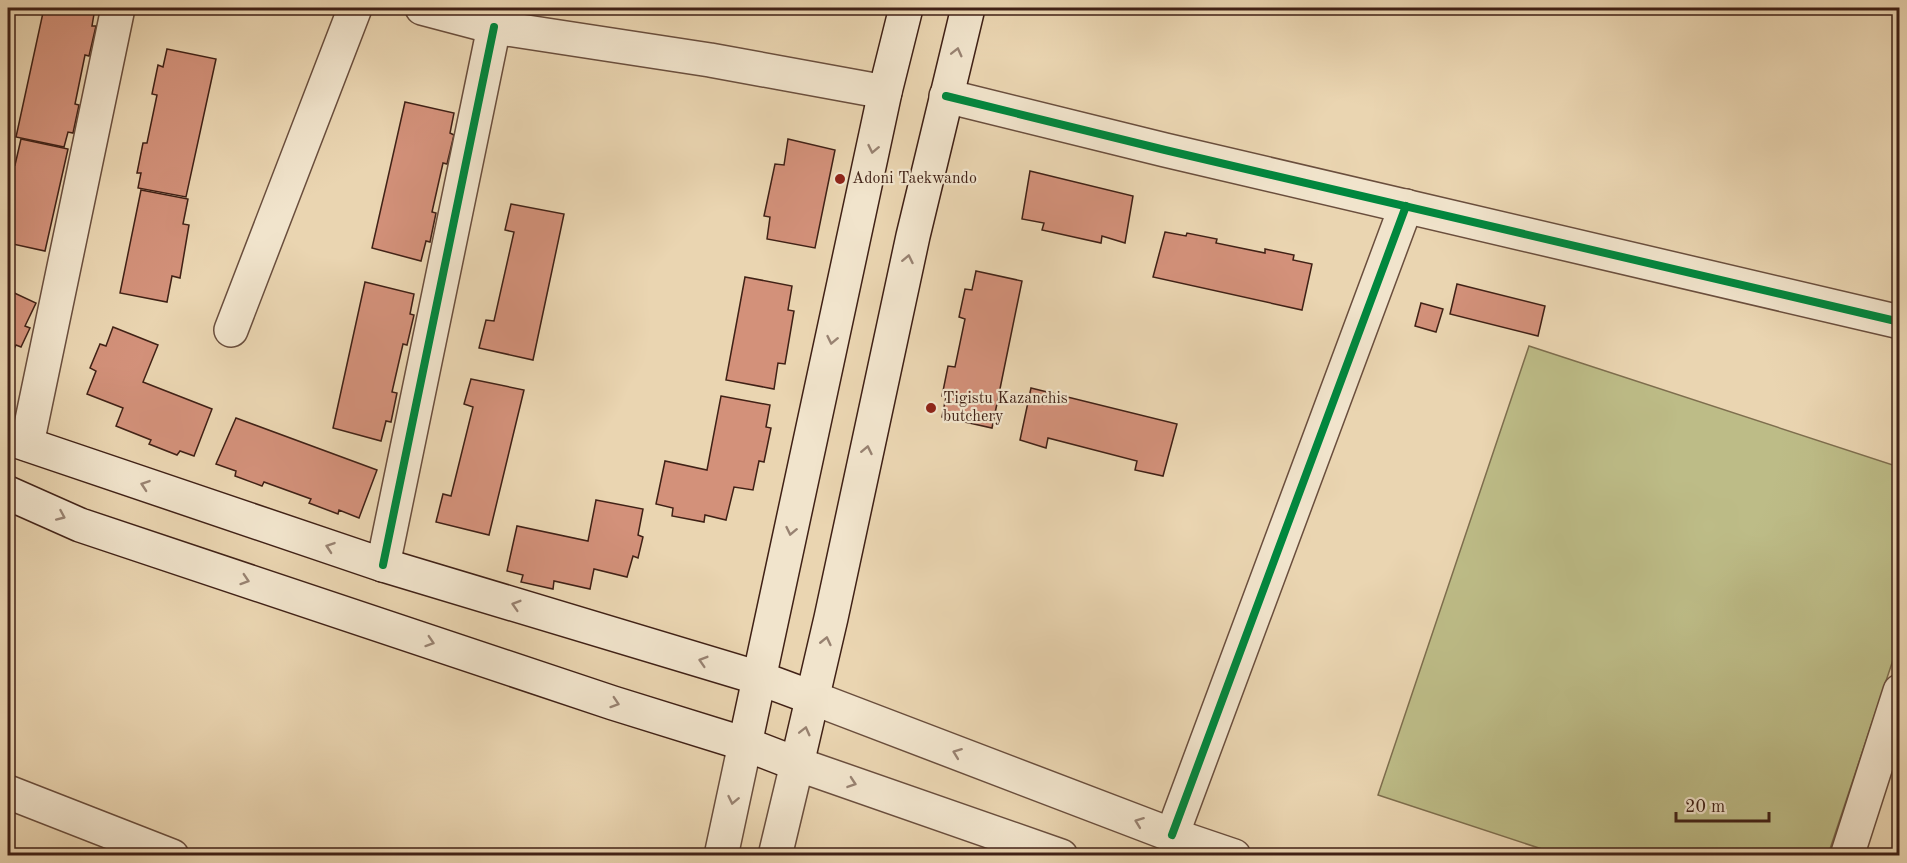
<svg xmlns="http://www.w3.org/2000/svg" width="1907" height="863" font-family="'Old Standard TT',serif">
  <rect width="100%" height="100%" fill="#ead5b1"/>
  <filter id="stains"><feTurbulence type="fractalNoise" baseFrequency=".00333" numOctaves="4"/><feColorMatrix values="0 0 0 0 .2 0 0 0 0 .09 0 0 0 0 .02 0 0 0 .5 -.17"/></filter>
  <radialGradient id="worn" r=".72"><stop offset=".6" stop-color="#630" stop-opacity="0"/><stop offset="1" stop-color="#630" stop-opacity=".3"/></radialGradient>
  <polygon fill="#bdbc87" stroke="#7e6e4e" stroke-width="1.5" points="1529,346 1899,467 1899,642 1828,855 1560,855 1378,795"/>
  <g fill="#d3917a" stroke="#402116" stroke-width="1.5">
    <polygon points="44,8 95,8 92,26 96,26 89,56 85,55 75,104 79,105 73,133 68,132 64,147 16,137"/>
    <polygon points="167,49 216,59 186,197 138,188 141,173 137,173 143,143 147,143 157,95 152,94 158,65 163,67"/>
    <polygon points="405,102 454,113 450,133 454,135 447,164 443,163 432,212 436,213 430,242 426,241 421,261 372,248"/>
    <polygon points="21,139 68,149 45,251 8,243 8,163 15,165"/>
    <polygon points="788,139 835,150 815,248 767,239 770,217 764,216 775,164 784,165"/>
    <polygon points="1030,171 1133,196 1125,243 1102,236 1101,243 1042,230 1044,223 1022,219"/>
    <polygon points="141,190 188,199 183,224 189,225 180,278 172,276 167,302 120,293"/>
    <polygon points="511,204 564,214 533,360 479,348 486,320 494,321 514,232 505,230"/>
    <polygon points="1165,232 1186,236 1187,233 1217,239 1216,243 1265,253 1265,249 1294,255 1293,260 1312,264 1302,310 1153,277"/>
    <polygon points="976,271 1022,281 992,428 942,417 946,397 942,396 948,366 955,367 965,319 959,317 965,289 972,290"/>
    <polygon points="745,277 792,286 788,310 794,311 785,364 778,363 774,389 726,380"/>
    <polygon points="365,282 414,294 410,314 414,315 407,345 403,344 392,392 397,393 391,422 386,421 381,441 333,428"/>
    <polygon points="1457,284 1545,306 1538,336 1450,314"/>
    <polygon points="8,290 36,303 25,326 30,328 21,347 16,345 8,362"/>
    <polygon points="1421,303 1443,309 1436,332 1415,326"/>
    <polygon points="113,327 158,345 143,382 212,409 194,456 180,451 177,455 149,444 151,440 116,426 123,408 87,394 96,371 90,368 100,344 106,346"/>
    <polygon points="471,379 524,390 489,535 436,522 443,494 451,496 473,407 464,404"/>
    <polygon points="1031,388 1177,424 1163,476 1135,470 1137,461 1048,438 1046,448 1020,440"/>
    <polygon points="721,396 770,405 766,427 771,428 764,462 759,461 753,490 734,487 726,520 705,515 704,522 672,516 673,508 656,504 665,461 707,470"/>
    <polygon points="236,418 377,470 359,518 339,510 338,514 309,503 311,499 264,482 262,486 235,476 236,471 216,464"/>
    <polygon points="596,500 643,509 638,535 643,537 638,558 633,556 627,577 594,569 590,589 554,581 553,589 521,582 523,575 507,571 517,526 588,541"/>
  </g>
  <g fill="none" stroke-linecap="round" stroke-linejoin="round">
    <g stroke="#6a4e3d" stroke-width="36">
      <g id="minor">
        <polyline points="422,8 494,27 710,60 885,92"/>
        <polyline points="946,96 1165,150 1900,322"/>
        <polyline points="231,330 355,8"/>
        <polyline points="27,444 118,8"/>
        <polyline points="383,565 494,27"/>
        <polyline points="813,698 1172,835 1234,856"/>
        <polyline points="8,792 172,856"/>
        <polyline points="1172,835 1406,206"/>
        <polyline points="721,856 745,744"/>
        <polyline points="775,856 797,764 1061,856"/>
        <polyline points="1847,856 1900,691"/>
      </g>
    </g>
    <g stroke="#402116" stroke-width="36">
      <g id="secondary">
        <polyline points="8,438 383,565 759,678 813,698"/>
        <polyline points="8,493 80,525 613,703 745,744 797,764 831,618 913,236 968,8"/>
        <polyline points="745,744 885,92 906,8"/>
      </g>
    </g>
    <use href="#minor" stroke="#f1e4cc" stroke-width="33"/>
    <use href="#secondary" stroke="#f1e4cc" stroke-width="33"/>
    <g stroke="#f1e4cc" stroke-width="11">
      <g id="cycleway">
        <polyline points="946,96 1165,150 1900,322"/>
        <polyline points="383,565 494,27"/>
        <polyline points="1172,835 1406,206"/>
      </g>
    </g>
    <use href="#cycleway" stroke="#00873e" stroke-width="8"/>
  </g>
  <defs><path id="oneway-chevron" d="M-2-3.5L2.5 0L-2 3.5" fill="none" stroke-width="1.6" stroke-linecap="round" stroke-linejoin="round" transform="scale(1.5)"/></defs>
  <g stroke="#988271">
    <use href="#oneway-chevron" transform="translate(957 52) rotate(-76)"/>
    <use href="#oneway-chevron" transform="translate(873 149) rotate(102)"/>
    <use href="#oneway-chevron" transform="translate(908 259) rotate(-78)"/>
    <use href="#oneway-chevron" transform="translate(832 340) rotate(102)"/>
    <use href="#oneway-chevron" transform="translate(867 450) rotate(-78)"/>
    <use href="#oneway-chevron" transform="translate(145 485) rotate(-161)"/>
    <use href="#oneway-chevron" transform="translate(61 516) rotate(24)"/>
    <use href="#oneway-chevron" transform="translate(791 531) rotate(102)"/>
    <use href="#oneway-chevron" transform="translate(330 547) rotate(-161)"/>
    <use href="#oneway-chevron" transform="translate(245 580) rotate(18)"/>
    <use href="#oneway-chevron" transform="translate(516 605) rotate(-163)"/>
    <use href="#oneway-chevron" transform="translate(826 641) rotate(-77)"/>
    <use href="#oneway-chevron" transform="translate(430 642) rotate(18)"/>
    <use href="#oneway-chevron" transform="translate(703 661) rotate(-163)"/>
    <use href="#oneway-chevron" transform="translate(615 703) rotate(18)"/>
    <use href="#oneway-chevron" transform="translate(805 731) rotate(-76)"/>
    <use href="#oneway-chevron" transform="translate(957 753) rotate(-159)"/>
    <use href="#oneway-chevron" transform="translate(852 783) rotate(19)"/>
    <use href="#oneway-chevron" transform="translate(733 800) rotate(102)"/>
    <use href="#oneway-chevron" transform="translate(1139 822) rotate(-159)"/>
  </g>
  <g fill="#8f2418" stroke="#f1e4cc" stroke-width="2">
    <circle cx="840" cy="179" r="6"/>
    <circle cx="931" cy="408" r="6"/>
  </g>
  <g text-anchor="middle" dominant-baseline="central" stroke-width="4.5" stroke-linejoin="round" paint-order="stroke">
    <g font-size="16" fill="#402116" stroke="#f1e4cc" text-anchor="start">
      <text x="852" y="179">Adoni Taekwando</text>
      <text x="943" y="399">Tigistu Kazanchis<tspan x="943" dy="18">butchery</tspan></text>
    </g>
  </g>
  <rect width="1907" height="863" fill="none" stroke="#ead5b1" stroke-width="30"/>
  <rect x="9" y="9" width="1889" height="845" fill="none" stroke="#402116" stroke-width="3"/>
  <rect x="15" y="15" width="1877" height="833" fill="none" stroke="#402116" stroke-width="1.5"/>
  <path d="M1676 812v9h93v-9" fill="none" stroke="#402116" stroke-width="3"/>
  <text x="1685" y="812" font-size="18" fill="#402116" stroke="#f1e4cc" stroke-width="4.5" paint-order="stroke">20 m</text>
  <rect width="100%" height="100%" filter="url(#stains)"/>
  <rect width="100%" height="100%" fill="url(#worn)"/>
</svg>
